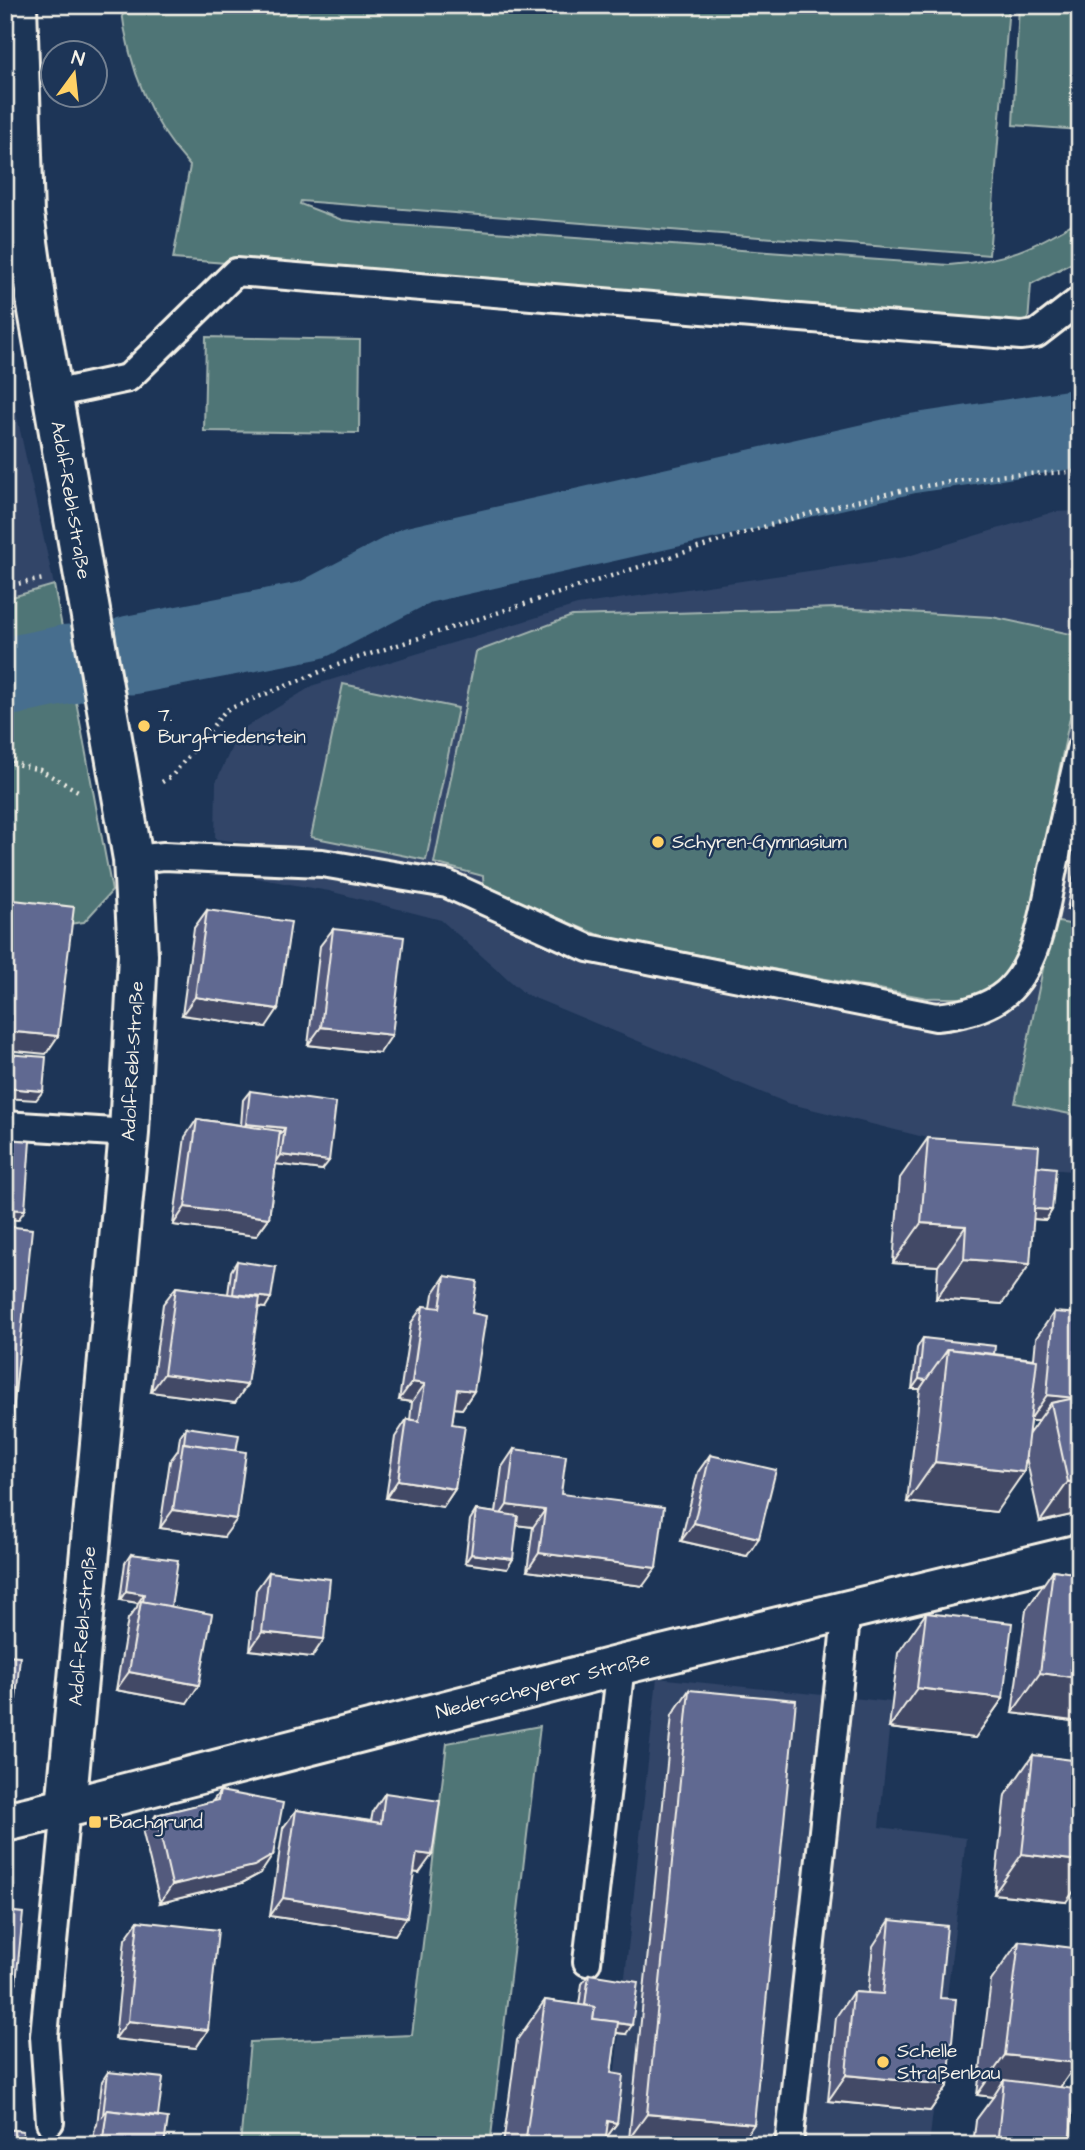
<svg xmlns="http://www.w3.org/2000/svg" width="1085" height="2150" font-family="'Architects Daughter',sans-serif">
  <rect width="100%" height="100%" fill="#1d3557"/>
  <filter id="ink" filterUnits="userSpaceOnUse"><feTurbulence type="fractalNoise" baseFrequency=".0143" numOctaves="2"/><feDisplacementMap in="SourceGraphic" scale="14" xChannelSelector="R" yChannelSelector="G"/><feConvolveMatrix kernelMatrix="1 2 1 2 8 2 1 2 1" color-interpolation-filters="sRGB"/></filter>
  <g filter="url(#ink)">
    <g fill="#314568">
      <polygon points="5,362 54,585 5,599"/>
      <polygon points="1080,511 1080,1172 1052,1169 787,1103 525,994 441,920 329,891 256,878 257,844 215,839 216,782 239,731 314,685 577,605 905,557 1053,512"/>
      <polygon points="657,1678 892,1702 879,1827 966,1838 929,2145 607,2145"/>
    </g>
    <g fill="#507576" stroke="#a2b3af" stroke-width="2">
      <path d="M121 5H1009L989 255 301 201 300 204 342 220 369 223 949 265C1004 261 1034 248 1080 219V259L1031 284 1028 323 173 259 190 166C149 121 128 65 121 5Z"/>
      <polygon points="1019,5 1080,5 1080,130 1013,125"/>
      <polygon points="206,337 360,340 359,433 204,431"/>
      <polygon points="54,585 112,891 84,922 61,925 5,918 5,599"/>
      <path d="M837 608 992 617 1080 636V668L1028 924C1017 951 1007 987 976 996 962 1000 942 997 927 998L603 937 484 887 483 876 434 863 476 652 572 616Z"/>
      <polygon points="343,684 458,708 426,860 311,837"/>
      <polygon points="1053,921 1080,926 1080,1116 1015,1103"/>
      <polygon points="540,1726 490,2145 240,2145 250,2042 412,2035 447,1743"/>
    </g>
    <g fill="none" stroke-linecap="round" stroke-linejoin="round">
      <g stroke="#466e8e" stroke-width="79">
        <polyline points="131,655 312,620 417,565 909,454 1080,428"/>
        <polyline points="5,677 69,664"/>
      </g>
      <g stroke="#f4f1e8" stroke-width="32">
        <g id="service">
          <polyline points="53,394 128,378 236,272 1021,336 1036,334 1080,300"/>
          <path d="M133 859 164 856 322 863 447 884 588 948 936 1017C959 1015 987 1009 1006 993 1041 962 1045 903 1055 860 1063 823 1072 786 1080 750"/>
          <polyline points="5,1125 129,1133"/>
          <polyline points="587,1962 621,1665"/>
          <polyline points="50,2122 44,2036 66,1808"/>
          <polyline points="789,2145 847,1609"/>
        </g>
      </g>
      <g stroke="#f4f1e8" stroke-width="44">
        <g id="minor">
          <path id="s1" d="M17 5 24 214 37 305 133 859 138 955 129 1133 66 1808"/>
          <path id="s2" d="M5 1822 95 1801 621 1665 1080 1554"/>
        </g>
      </g>
      <g stroke="#f4f1e8" stroke-width="4.5" stroke-dasharray="2 5" stroke-linecap="butt">
        <polyline points="5,586 44,579"/>
        <polyline points="5,761 40,770 78,791"/>
        <path d="M162 782 172 776 226 710 345 662 763 527C837 505 911 485 988 477 1019 473 1049 474 1080 471"/>
      </g>
      <use href="#service" stroke="#1d3557" stroke-width="26"/>
      <use href="#minor" stroke="#1d3557" stroke-width="38"/>
    </g>
    <g fill="#535a7d" stroke="#f4f1e8" stroke-width="2" fill-rule="evenodd">
      <polygon points="1080,845 1080,912 1067,909"/>
      <polygon points="207,910 266,1027 182,1015 194,928"/>
      <polygon points="333,929 380,1053 308,1045 320,946"/>
      <polygon points="250,1091 322,1170 276,1164 269,1218 256,1236 173,1225 185,1137 197,1119 241,1125 243,1100"/>
      <polygon points="928,1138 1037,1166 1052,1210 1046,1220 1033,1219 1002,1304 936,1299 938,1266 893,1263 900,1178"/>
      <polygon points="237,1261 265,1308 258,1307 235,1403 151,1392 163,1304 176,1287 228,1294 231,1271"/>
      <polygon points="445,1276 472,1313 474,1391 462,1409 454,1408 452,1424 455,1489 443,1507 386,1498 395,1437 407,1419 410,1420 412,1402 399,1400 411,1323 423,1306 431,1307 433,1294"/>
      <path d="M1054 1312 1080 1513 1040 1522 1026 1457 996 1512 907 1502 920 1389H912L917 1348 923 1338 994 1354 1034 1359 1036 1338ZM1030 1421H1038L1028 1435Z"/>
      <polygon points="186,1427 224,1537 160,1528 170,1461 178,1450 180,1436"/>
      <polygon points="514,1449 561,1494 643,1586 527,1571 533,1527 517,1525 507,1569 465,1563 470,1520 476,1510 496,1513 502,1467"/>
      <polygon points="710,1455 747,1556 681,1541 698,1472"/>
      <polygon points="131,1554 171,1607 187,1703 116,1690 128,1619 137,1607 138,1603 120,1600 125,1563"/>
      <polygon points="1053,1570 1080,1574 1080,1722 1012,1713 1026,1610"/>
      <polygon points="269,1572 312,1657 250,1650 256,1590"/>
      <polygon points="926,1613 1003,1698 975,1738 889,1728 898,1653"/>
      <polygon points="689,1690 754,2124 629,2139 672,1715"/>
      <polygon points="1033,1755 1066,1902 994,1894 1005,1795"/>
      <polygon points="220,1791 261,1873 242,1883 160,1903 143,1833 156,1815 212,1802"/>
      <polygon points="385,1793 419,1873 414,1872 395,1935 270,1916 283,1828 296,1810 371,1821 373,1811"/>
      <polygon points="890,1920 940,1998 948,2085 930,2111 828,2101 836,2017 853,1992 868,1993 873,1946"/>
      <polygon points="138,1921 208,2030 196,2048 115,2039 125,1939"/>
      <polygon points="1019,1941 1077,2063 1060,2087 1069,2145 973,2145 976,2120 993,2097 977,2095 991,1981"/>
      <polygon points="589,1974 626,2034 616,2033 611,2073 617,2123 606,2138 605,2145 503,2145 517,2040 545,2000 579,2005 582,1984"/>
      <polygon points="108,2072 158,2116 164,2145 92,2145 95,2128 97,2125 102,2081"/>
    </g>
    <g fill="#434a66" stroke="#f4f1e8" stroke-width="2">
      <polygon points="1080,890 1080,912 1067,909"/>
      <polygon points="195,997 278,1009 266,1027 182,1015"/>
      <polygon points="321,1027 392,1035 380,1053 308,1045"/>
      <polygon points="5,1031 58,1036 46,1054 5,1050"/>
      <polygon points="5,1088 43,1091 36,1100 5,1098"/>
      <polygon points="246,1124 285,1128 278,1137 240,1133"/>
      <polygon points="281,1155 329,1161 322,1170 275,1164"/>
      <polygon points="185,1207 269,1218 256,1236 173,1225"/>
      <polygon points="1015,1207 1052,1210 1046,1220 1009,1217"/>
      <polygon points="5,1209 25,1210 18,1220 5,1219"/>
      <polygon points="921,1223 966,1226 938,1266 893,1263"/>
      <polygon points="964,1259 1030,1264 1002,1304 936,1299"/>
      <polygon points="233,1294 271,1298 265,1308 226,1303"/>
      <polygon points="164,1374 247,1385 235,1403 151,1392"/>
      <polygon points="919,1379 926,1380 920,1389 912,1389"/>
      <polygon points="412,1382 425,1384 412,1402 399,1400"/>
      <polygon points="457,1389 474,1391 462,1409 444,1407"/>
      <polygon points="1047,1395 1080,1398 1051,1403 1038,1421 1029,1421"/>
      <polygon points="935,1462 1024,1472 996,1512 907,1502"/>
      <polygon points="398,1480 455,1489 443,1507 386,1498"/>
      <polygon points="1080,1480 1080,1513 1040,1522 1068,1482"/>
      <polygon points="507,1505 545,1510 533,1527 495,1523"/>
      <polygon points="173,1510 237,1519 224,1537 160,1528"/>
      <polygon points="694,1523 759,1538 747,1556 681,1541"/>
      <polygon points="539,1553 656,1568 643,1586 527,1571"/>
      <polygon points="471,1554 513,1559 507,1569 465,1563"/>
      <polygon points="126,1591 144,1594 138,1603 120,1600"/>
      <polygon points="262,1632 324,1639 312,1657 250,1650"/>
      <polygon points="129,1672 199,1685 187,1703 116,1690"/>
      <polygon points="1040,1673 1080,1678 1080,1722 1012,1713"/>
      <polygon points="917,1688 1003,1698 975,1738 889,1728"/>
      <polygon points="5,1741 12,1741 5,1750"/>
      <polygon points="417,1853 432,1855 419,1873 405,1871"/>
      <polygon points="1022,1854 1080,1861 1080,1883 1066,1902 994,1894"/>
      <polygon points="273,1855 261,1873 242,1883 160,1903 172,1885"/>
      <polygon points="283,1898 407,1917 395,1935 270,1916"/>
      <polygon points="5,1982 16,1983 5,1998"/>
      <polygon points="583,2019 632,2025 626,2034 576,2028"/>
      <polygon points="128,2021 208,2030 196,2048 115,2039"/>
      <polygon points="1005,2055 1077,2063 1049,2103 1004,2080 993,2097 977,2095"/>
      <polygon points="846,2075 948,2085 930,2111 828,2101"/>
      <polygon points="647,2114 754,2124 740,2145 685,2145 629,2139"/>
      <polygon points="608,2121 617,2123 601,2145"/>
    </g>
    <g fill="#606991" stroke="#f4f1e8" stroke-width="2">
      <polygon points="5,314 12,314 8,375 5,375"/>
      <polygon points="5,899 74,907 58,1036 5,1031"/>
      <polygon points="207,910 291,922 278,1009 195,997"/>
      <polygon points="333,929 404,937 392,1035 321,1027"/>
      <polygon points="5,1054 46,1057 43,1091 5,1088"/>
      <polygon points="250,1091 336,1103 329,1161 281,1155 285,1128 246,1124"/>
      <polygon points="197,1119 280,1131 269,1218 185,1207"/>
      <polygon points="928,1138 1039,1146 1030,1264 964,1259 966,1226 921,1223"/>
      <polygon points="5,1139 30,1141 25,1210 5,1209"/>
      <polygon points="1037,1166 1056,1168 1052,1210 1034,1209"/>
      <polygon points="5,1226 32,1229 5,1490"/>
      <polygon points="237,1261 276,1267 271,1298 233,1294"/>
      <polygon points="445,1276 477,1281 472,1313 486,1316 474,1391 457,1389 452,1424 465,1426 455,1489 398,1480 407,1419 419,1421 425,1384 412,1382 423,1306 440,1308"/>
      <polygon points="176,1287 260,1298 247,1385 164,1374"/>
      <polygon points="1054,1312 1080,1314 1080,1397 1075,1398 1047,1395"/>
      <polygon points="923,1338 995,1346 994,1354 948,1349 926,1380 919,1379"/>
      <polygon points="948,1349 1037,1360 1024,1472 935,1462"/>
      <polygon points="1080,1397 1080,1480 1068,1482 1051,1403"/>
      <polygon points="186,1427 239,1435 236,1451 184,1443"/>
      <polygon points="183,1443 246,1452 237,1519 173,1510"/>
      <polygon points="514,1449 566,1456 561,1494 664,1507 656,1568 539,1553 545,1510 507,1505"/>
      <polygon points="710,1455 776,1470 759,1538 694,1523"/>
      <polygon points="476,1510 518,1516 513,1559 471,1554"/>
      <polygon points="131,1554 178,1560 171,1607 143,1602 144,1594 126,1591"/>
      <polygon points="1053,1570 1080,1574 1080,1678 1040,1673"/>
      <polygon points="269,1572 330,1579 324,1639 262,1632"/>
      <polygon points="5,1579 9,1580 5,1615"/>
      <polygon points="141,1601 212,1614 199,1685 129,1672"/>
      <polygon points="926,1613 1012,1623 1003,1698 917,1688"/>
      <polygon points="5,1655 20,1656 12,1741 5,1741"/>
      <polygon points="689,1690 796,1700 754,2124 647,2114"/>
      <polygon points="1033,1755 1080,1761 1080,1861 1022,1854"/>
      <polygon points="220,1791 283,1803 273,1855 254,1866 172,1885 156,1815 218,1800"/>
      <polygon points="385,1793 440,1801 432,1855 417,1853 407,1917 283,1898 296,1810 381,1823"/>
      <polygon points="5,1911 23,1913 16,1983 5,1982"/>
      <polygon points="890,1920 947,1926 940,1998 956,1999 948,2085 846,2075 853,1992 883,1994"/>
      <polygon points="138,1921 218,1930 208,2030 128,2021"/>
      <polygon points="1019,1941 1080,1949 1080,2037 1077,2063 1005,2055"/>
      <polygon points="589,1974 638,1982 632,2025 618,2023 618,2022 593,2019 595,2007 585,2005"/>
      <polygon points="545,2000 595,2007 593,2019 618,2022 611,2073 623,2075 617,2123 608,2121 605,2145 525,2145"/>
      <polygon points="108,2072 163,2078 158,2116 107,2110 103,2115"/>
      <polygon points="1004,2080 1075,2089 1069,2145 997,2145"/>
      <polygon points="107,2110 168,2118 164,2145 102,2145"/>
      <polygon points="5,2129 23,2131 22,2145 5,2145"/>
    </g>
  </g>
  <g fill="#ffd166" stroke="#1d3557" stroke-width="2.5">
    <circle cx="144" cy="726" r="7"/>
    <circle cx="658" cy="842" r="7"/>
    <rect x="88" y="1815" width="14" height="14" rx="3.5"/>
    <circle cx="883" cy="2062" r="7"/>
  </g>
  <g text-anchor="middle" dominant-baseline="central" stroke-width="5" stroke-linejoin="round" paint-order="stroke">
    <g font-size="19" fill="#f4f1e8" stroke="#1d3557">
      <text stroke="none"><textPath href="#s1" startOffset="499">Adolf-Rebl-Straße</textPath></text>
      <text transform="translate(133 1061) rotate(-87)">Adolf-Rebl-Straße</text>
      <text transform="translate(83 1626) rotate(-85)">Adolf-Rebl-Straße</text>
      <text stroke="none"><textPath href="#s2" startOffset="555">Niederscheyerer Straße</textPath></text>
    </g>
    <g font-size="19" fill="#f4f1e8" stroke="#1d3557" text-anchor="start">
      <text x="158" y="715">7.<tspan x="158" dy="22">Burgfriedenstein</tspan></text>
      <text x="672" y="842">Schyren-Gymnasium</text>
      <text x="109" y="1822">Bachgrund</text>
      <text x="897" y="2051">Schelle<tspan x="897" dy="22">Straßenbau</tspan></text>
    </g>
  </g>
  <rect width="1085" height="2150" fill="none" stroke="#1d3557" stroke-width="28"/>
  <rect x="14" y="14" width="1057" height="2122" fill="none" stroke="#f4f1e8" stroke-width="2.5" filter="url(#ink)"/>
  <g transform="translate(74 74) rotate(15)"><circle r="33" fill="#1d3557" stroke="#738091" stroke-width="2"/>
  <path d="M0-5L12 26L0 18L-12 26Z" fill="#ffd166"/>
  <text y="-10" font-size="19" font-weight="bold" text-anchor="middle" fill="#f4f1e8">N</text>
  </g>
</svg>
